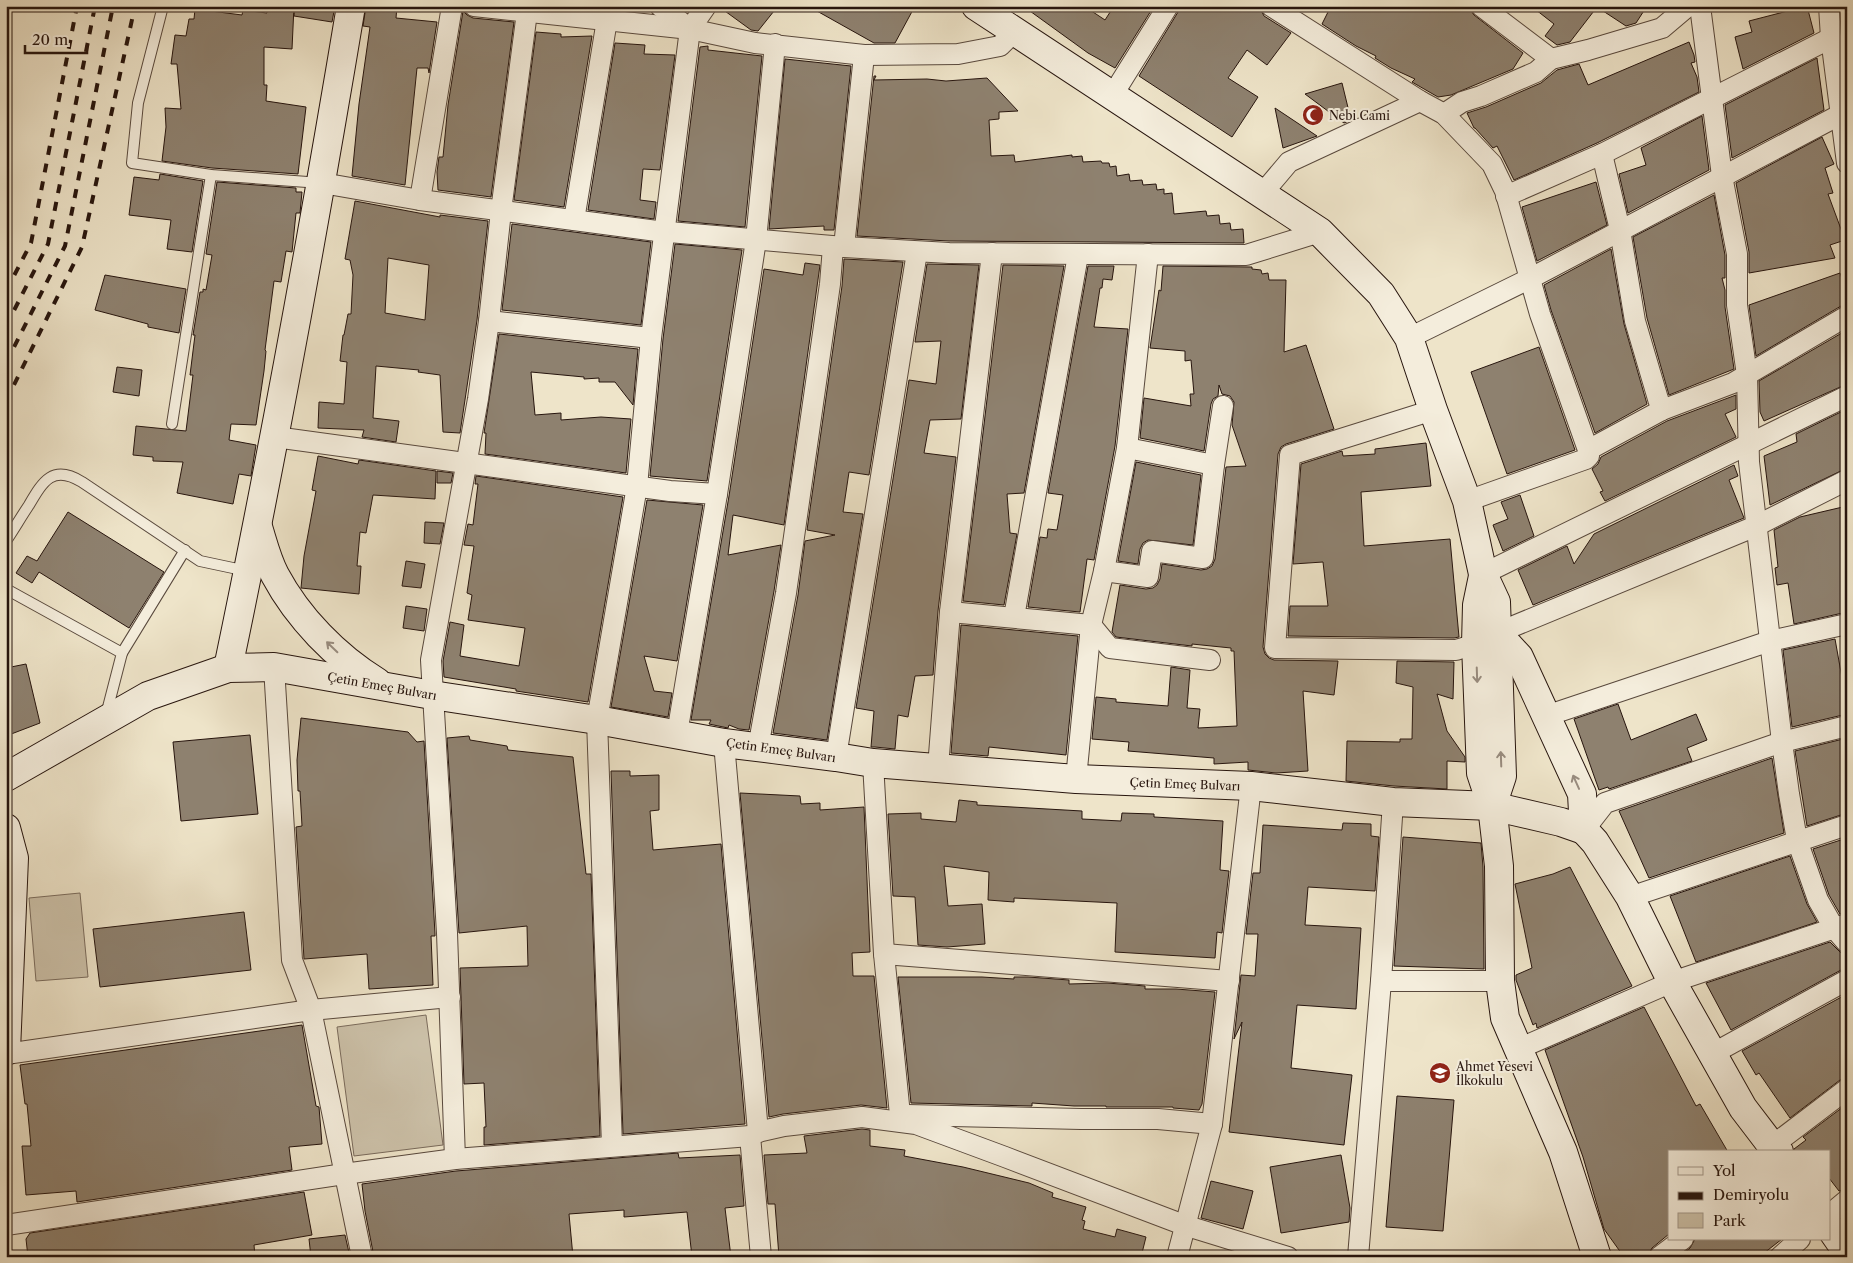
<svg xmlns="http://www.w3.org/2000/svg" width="1853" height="1263" font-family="'Libre Caslon Text',serif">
  <rect width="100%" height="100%" fill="#eee4c9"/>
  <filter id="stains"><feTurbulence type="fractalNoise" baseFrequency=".004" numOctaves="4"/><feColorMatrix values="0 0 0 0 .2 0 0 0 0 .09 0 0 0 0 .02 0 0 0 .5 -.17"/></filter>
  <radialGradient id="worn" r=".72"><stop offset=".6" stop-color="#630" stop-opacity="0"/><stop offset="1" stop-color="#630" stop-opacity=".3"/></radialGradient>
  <g fill="#ccc1a9" stroke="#7a6b5c">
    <polygon points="80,893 88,977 36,981 29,898"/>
    <polygon points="426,1015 443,1145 354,1156 337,1027"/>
  </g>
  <g fill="#8e816f" stroke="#27150e" fill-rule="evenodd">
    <polygon points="266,6 294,6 292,49 264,47 264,85 267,85 266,101 306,107 298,174 212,168 162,161 166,127 165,108 181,109 177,64 171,64 175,35 186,36 189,19 194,19 195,9 242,15 243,10 267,13"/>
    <polygon points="295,6 335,6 332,22 294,16"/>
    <polygon points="366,6 397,6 396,18 437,22 429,73 428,68 417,68 405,185 352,176 359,104 370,27 363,26"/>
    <polygon points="718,6 778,6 758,31 751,30"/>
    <polygon points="808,6 915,6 895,43 874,43"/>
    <polygon points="1023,6 1084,6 1105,20 1114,6 1154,6 1115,68 1088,53"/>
    <polygon points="1180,6 1259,6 1264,16 1291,33 1267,65 1247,50 1228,78 1258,97 1232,137 1139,76 1178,12"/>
    <polygon points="1331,6 1468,6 1474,15 1523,53 1513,69 1451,95 1438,97 1412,82 1415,79 1391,68 1375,58 1376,56 1356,46 1322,24"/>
    <polygon points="1531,6 1647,6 1636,23 1626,26 1597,7 1570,42 1557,45 1545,36 1554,24"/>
    <polygon points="1807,6 1814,33 1743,69 1735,37 1752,32 1749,21"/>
    <polygon points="463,11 467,15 473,18 514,22 491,197 438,190 437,172 439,157 443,157 448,105"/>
    <polygon points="536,32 561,34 561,37 592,36 564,207 514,200"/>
    <polygon points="1689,42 1694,55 1695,62 1691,63 1697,77 1699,92 1597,143 1514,180 1497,146 1493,148 1475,128 1474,128 1467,113 1486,107 1541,83 1557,70 1579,64 1588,85"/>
    <polygon points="615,43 645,45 644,54 675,55 660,170 643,169 640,200 656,202 654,219 588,210"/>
    <polygon points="708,46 708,50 762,56 745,227 678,221 700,47"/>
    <polygon points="1817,58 1824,110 1732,158 1725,105"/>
    <polygon points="785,59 851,66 834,230 824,230 824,226 769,229"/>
    <polygon points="874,76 876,76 874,80 927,79 946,81 987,78 1018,111 999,112 999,119 989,120 991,156 1014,155 1015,162 1072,155 1072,157 1082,156 1083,162 1101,161 1102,163 1109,163 1110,167 1116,166 1117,176 1129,174 1130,181 1142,180 1143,185 1156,184 1157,190 1164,189 1164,194 1172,193 1174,214 1206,211 1207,216 1219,215 1220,224 1230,223 1231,230 1243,229 1244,243 949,241 857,236"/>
    <polygon points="1342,83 1351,120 1344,123 1305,94"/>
    <polygon points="1275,108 1317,136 1283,148"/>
    <polygon points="1702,116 1709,170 1628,213 1619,174 1646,165 1641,148"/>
    <polygon points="1822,137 1834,164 1825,168 1833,193 1828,194 1845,240 1830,245 1835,258 1749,273 1749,252 1736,183"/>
    <polygon points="160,174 203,181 192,252 167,249 171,220 129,215 134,177 159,180"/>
    <polygon points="217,182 296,188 296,192 302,192 300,213 296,213 292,252 286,251 281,282 274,281 265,350 266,351 264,371 256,425 231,424 229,440 256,445 251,476 239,474 233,504 177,493 183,462 153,461 153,457 133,455 136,426 186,431 193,375 190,375 195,335 193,335 200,292 203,292 203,289 206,290 212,255 206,254"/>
    <polygon points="1596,182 1607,225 1537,261 1522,207"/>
    <polygon points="1714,195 1725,255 1725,278 1722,278 1725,290 1725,307 1734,369 1669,395 1647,318 1633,237"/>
    <path d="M355 201 440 217V215L488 221 477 320 460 433 443 432 440 375 418 372 419 370 376 366 373 418 399 421 396 442 362 437 364 430 318 428 319 402 344 404 347 362 340 361 343 335H344L348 314H351L353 275 350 260 345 259ZM388 258 429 265 425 320 385 313Z"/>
    <polygon points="512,224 651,242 641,325 502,310"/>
    <polygon points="675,244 742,250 707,481 650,476 663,339"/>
    <polygon points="1611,249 1624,324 1647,404 1595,433 1551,310 1544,285"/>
    <polygon points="844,259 903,262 869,475 849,472 843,512 863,514 827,740 773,733 798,595 805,541 835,535 807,530 842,286"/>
    <polygon points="805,263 820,265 784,525 733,515 728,555 781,545 774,591 749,730 739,729 729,725 728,728 709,724 711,720 691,720 729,496 764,269 803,275"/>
    <polygon points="927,264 979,265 961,419 930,420 924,453 956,457 938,611 933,675 915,676 908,717 898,715 895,749 875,747 871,747 874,711 856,708 909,380 936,384 941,341 915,342"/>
    <polygon points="1003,265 1064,266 1024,493 1007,494 1010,533 1017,534 1004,605 963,601"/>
    <polygon points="1088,266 1114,266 1112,280 1103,279 1102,288 1100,288 1094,327 1128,329 1115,446 1094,560 1087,559 1080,612 1028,607 1040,537 1047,538 1048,529 1057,530 1063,495 1048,493"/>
    <polygon points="1163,266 1252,267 1252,269 1261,270 1262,274 1268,273 1269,280 1286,280 1284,352 1306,345 1334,429 1286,444 1281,447 1278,454 1263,647 1265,654 1269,658 1274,660 1338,661 1334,695 1303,691 1308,771 1276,773 1248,770 1248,762 1214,764 1214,758 1128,751 1129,742 1092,739 1096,697 1116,699 1116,702 1168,706 1171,667 1190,670 1187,708 1200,709 1198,728 1237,726 1234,651 1231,651 1231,648 1192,644 1192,646 1116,637 1112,632 1120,585 1146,589 1153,588 1157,585 1160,579 1162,564 1201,570 1207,569 1212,566 1215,559 1226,467 1246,466 1232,425 1234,402 1230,396 1222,394 1219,385 1218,396 1213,399 1211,404 1204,451 1140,438 1144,398 1191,406 1190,394 1194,394 1191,360 1185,361 1185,351 1150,348 1159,290 1161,291"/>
    <polygon points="1840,273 1847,292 1847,304 1841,306 1756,356 1749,305"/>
    <polygon points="105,275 186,289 179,333 148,327 148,324 95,310"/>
    <polygon points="1847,330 1847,360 1842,362 1847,377 1847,384 1764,421 1760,412 1759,381"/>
    <polygon points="499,334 638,349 633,405 615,382 599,382 599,378 584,379 584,377 531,372 535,415 561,413 561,420 601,417 631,419 626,473 485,454 486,433 484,433"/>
    <polygon points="1539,347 1575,450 1507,474 1471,372"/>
    <polygon points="117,367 142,370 139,396 113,392"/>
    <polygon points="1736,395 1736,409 1725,414 1736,437 1605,501 1600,492 1603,491 1592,469 1598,464 1601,457 1667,421"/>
    <polygon points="1847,409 1847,468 1770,505 1764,456 1797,442 1796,434"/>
    <polygon points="1426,443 1431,486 1361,492 1364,546 1450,539 1459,637 1454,638 1288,636 1290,606 1328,606 1323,562 1293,564 1301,464 1342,451 1343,456 1375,454 1375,449"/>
    <polygon points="318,456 358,464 359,460 436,471 435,499 373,495 366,533 360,532 357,566 361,566 359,594 301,588 304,556 316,491 312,490"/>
    <polygon points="1136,462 1201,475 1193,545 1148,540 1143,543 1140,549 1138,564 1118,561"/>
    <polygon points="1734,465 1738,476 1729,480 1744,518 1533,605 1518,570 1567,546 1574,564 1594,534"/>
    <polygon points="437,471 453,473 451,483 437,483"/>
    <polygon points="476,476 623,497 588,702 516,691 516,689 444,677 443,661 450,622 464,625 460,656 519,666 525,628 468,620 472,595 467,593 474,546 464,545 468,524 473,525 478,484 475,484"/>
    <polygon points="1520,495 1534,536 1503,551 1493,525 1508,519 1501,502"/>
    <polygon points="647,500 703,505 677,661 644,656 654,691 672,693 668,717 611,707"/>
    <polygon points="1847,506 1847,612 1794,624 1788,583 1777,585 1775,568 1778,567 1774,530 1800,517"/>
    <polygon points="68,512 164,572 129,628 39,572 32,583 16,573 27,556 37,561"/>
    <polygon points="425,522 444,523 440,544 424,543"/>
    <polygon points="406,561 425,564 421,588 402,586"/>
    <polygon points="406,606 427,609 424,631 403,628"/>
    <polygon points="961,625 1078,636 1066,755 989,747 988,756 951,753"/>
    <polygon points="1835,639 1842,678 1847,678 1847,714 1792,727 1783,650"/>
    <polygon points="1397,661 1454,662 1453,699 1437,694 1447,731 1465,757 1465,762 1447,761 1447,789 1394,786 1346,781 1347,741 1400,742 1400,739 1412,739 1413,687 1396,683"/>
    <polygon points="26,664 40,723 6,736 6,668"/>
    <polygon points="1618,704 1631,740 1696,714 1707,740 1687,748 1692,761 1609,789 1608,787 1599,790 1574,719"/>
    <polygon points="301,718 408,732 417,742 424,741 435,934 435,936 431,936 433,985 369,989 367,954 304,959 296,827 302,826 300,791 298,791 297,760"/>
    <polygon points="250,735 258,814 181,821 173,742"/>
    <polygon points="469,736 470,740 507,746 508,750 573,757 586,874 591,874 600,1136 484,1145 484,1127 486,1127 484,1083 464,1084 460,968 528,966 527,926 459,933 447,738"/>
    <polygon points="1847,738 1847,813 1807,826 1795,751"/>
    <polygon points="1772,758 1784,833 1649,878 1619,811"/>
    <polygon points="611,771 630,771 630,776 659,775 659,810 650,811 653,850 721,844 745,1124 623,1134"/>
    <polygon points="740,793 800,796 801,804 820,803 820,810 864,807 870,952 852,953 853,976 874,976 887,1108 861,1105 783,1114 769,1117"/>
    <polygon points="959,800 977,802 977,805 1082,811 1082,819 1121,821 1122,813 1154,814 1154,817 1223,821 1220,870 1229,871 1222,933 1217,932 1215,958 1115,952 1117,903 1014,898 1014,902 988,900 989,872 944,866 948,906 982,904 985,944 947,947 918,945 915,897 893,896 888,814 921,813 921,819 956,822"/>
    <polygon points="1343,823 1371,824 1371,836 1379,837 1375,891 1308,887 1305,925 1361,928 1356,1009 1297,1005 1291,1068 1352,1075 1344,1145 1229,1132 1242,1022 1234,1039 1241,975 1255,976 1258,934 1246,934 1253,873 1260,873 1263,825 1342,830"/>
    <polygon points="1403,837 1481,843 1483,867 1484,969 1394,966"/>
    <polygon points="1847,838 1847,912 1840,914 1829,895 1813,849"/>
    <polygon points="1790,856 1807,904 1817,922 1696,962 1670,896"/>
    <polygon points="1570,867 1632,986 1537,1028 1536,1023 1533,1025 1516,980 1516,975 1532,968 1515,884 1553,874"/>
    <polygon points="244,912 251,970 100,987 93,929"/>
    <polygon points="1830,942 1847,959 1847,968 1841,970 1731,1030 1706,983"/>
    <polygon points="898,977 982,977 1014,979 1014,977 1028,977 1069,980 1069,984 1107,983 1145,986 1145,989 1176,989 1215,992 1202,1104 1199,1110 1173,1108 1173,1107 1106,1107 1106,1106 1074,1106 1032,1103 1032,1106 911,1103"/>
    <polygon points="1847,994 1847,1077 1840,1080 1790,1118 1759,1073 1756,1075 1742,1051"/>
    <polygon points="1644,1007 1696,1106 1700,1104 1728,1152 1669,1152 1669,1234 1652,1248 1647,1257 1624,1257 1604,1229 1583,1157 1545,1050"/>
    <polygon points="302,1025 316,1106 319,1107 322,1144 289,1147 292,1170 77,1202 76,1191 26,1195 22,1146 31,1146 27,1104 25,1104 20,1065"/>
    <polygon points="1397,1096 1454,1100 1443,1231 1386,1227"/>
    <polygon points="1847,1104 1847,1188 1839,1191 1829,1178 1829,1152 1794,1152 1794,1149 1806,1140 1803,1137"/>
    <polygon points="862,1129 870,1130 870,1146 905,1150 904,1156 963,1167 1029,1183 1053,1193 1052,1197 1086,1207 1082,1220 1085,1221 1083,1229 1115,1237 1117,1229 1146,1237 1141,1257 779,1257 775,1204 768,1204 764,1155 807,1153 804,1136"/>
    <polygon points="678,1153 679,1158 740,1155 744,1206 725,1208 731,1257 692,1257 687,1212 624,1217 624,1210 569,1214 573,1257 374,1257 365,1211 362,1184 456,1171"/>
    <polygon points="1341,1155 1350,1208 1349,1222 1281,1233 1270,1167"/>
    <polygon points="1211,1181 1253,1191 1243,1229 1201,1218"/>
    <polygon points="304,1192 312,1235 254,1245 255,1257 225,1257 224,1252 191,1257 28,1257 26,1239 30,1233"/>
    <polygon points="345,1235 350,1257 311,1257 309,1239"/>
    <polygon points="1695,1239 1782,1239 1759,1257 1679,1257 1690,1248"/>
  </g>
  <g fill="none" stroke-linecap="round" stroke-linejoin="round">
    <g stroke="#59493d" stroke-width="12">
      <g id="lane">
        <polyline points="163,6 138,103 132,163 211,175 321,183"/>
        <polyline points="172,424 211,175"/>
        <path d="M6 541C14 529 21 517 29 505 43 481 53 464 82 482L200 561 247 571"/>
        <polyline points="6,589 122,653 106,715"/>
        <polyline points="122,653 185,550"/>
      </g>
    </g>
    <g stroke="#59493d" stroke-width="22">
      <g id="street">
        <polyline points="474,6 690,29 755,43 864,55 958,54 1000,46 1014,32"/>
        <polyline points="660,6 690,29 706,6"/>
        <polyline points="1271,6 1420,101 1444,114 1492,164 1505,191 1540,314 1588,450"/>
        <polyline points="1481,6 1551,59"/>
        <polyline points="1700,6 1722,176 1737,254 1737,305 1747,375 1749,462 1782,742 1789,794 1797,840 1818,900 1834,928 1847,943"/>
        <polyline points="1829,6 1831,38 1847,163"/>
        <polyline points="1112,96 1168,6"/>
        <polyline points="1444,114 1462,102 1481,96 1536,72 1551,59 1588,50 1662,28 1688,6"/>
        <polyline points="1602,154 1620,230 1635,321 1658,399 1662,410"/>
        <polyline points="322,183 420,200 657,231 844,247 949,253 1246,255 1320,232"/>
        <polyline points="1262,194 1289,162 1420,101"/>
        <polyline points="1506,196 1602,154 1831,38"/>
        <polyline points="420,200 452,6"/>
        <polyline points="574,220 607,20"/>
        <polyline points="844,247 864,55"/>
        <polyline points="489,321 651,338"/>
        <polyline points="1409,338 1531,278 1847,111"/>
        <polyline points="1433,410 1290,455 1275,648 1456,650 1476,644 1497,633 1756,526 1847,480"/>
        <polyline points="275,437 670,491 717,494"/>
        <polyline points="1127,448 1214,465"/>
        <polyline points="1467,501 1586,459 1589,456 1588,450 1662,410 1733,383 1847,316"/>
        <polyline points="1104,571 1148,577 1152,551 1203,558 1214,465 1223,406"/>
        <polyline points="1483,574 1847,396"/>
        <polyline points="950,612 1091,625 1110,648 1210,660"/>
        <polyline points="1014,617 1078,255"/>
        <polyline points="274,667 292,960 311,1010 362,1257"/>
        <polyline points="1546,716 1770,641 1847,624"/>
        <polyline points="677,734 717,494 756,240 775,44"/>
        <polyline points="758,748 786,593 830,284 833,247"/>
        <polyline points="836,757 917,252"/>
        <polyline points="873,763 884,954 900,1115"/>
        <polyline points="938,768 950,612 992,253"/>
        <polyline points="1076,779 1091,625 1104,571 1127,448 1148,254"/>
        <polyline points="1584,830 1605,803 1782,742 1847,726"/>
        <polyline points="1630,897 1847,825"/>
        <polyline points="884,954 1229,981"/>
        <polyline points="1381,981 1500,981"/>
        <polyline points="1518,1049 1672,982 1847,924"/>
        <polyline points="6,1054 311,1010 450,997"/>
        <polyline points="1712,1054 1847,980"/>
        <polyline points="907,1115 1081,1119 1158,1119 1212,1124"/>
        <polyline points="758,1132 784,1126 862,1117 916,1124 1005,1157 1184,1225 1288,1257"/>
        <polyline points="750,1136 761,1257"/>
        <polyline points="612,1146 597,720 637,486 651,338 690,29"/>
        <polyline points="1772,1146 1847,1089"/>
        <polyline points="455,1159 447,933 431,660 478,399 489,321 501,211 527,12"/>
        <polyline points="1829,1215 1847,1200"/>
        <polyline points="6,1225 344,1174 455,1159 750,1136 758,1132 724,743"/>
        <polyline points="1177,1257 1212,1124 1251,786"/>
        <polyline points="1358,1257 1381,981 1393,802"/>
        <polyline points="1659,1257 1683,1239"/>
        <polyline points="1780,1257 1800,1239"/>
      </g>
    </g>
    <g stroke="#27150e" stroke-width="30">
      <g id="secondary">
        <polyline points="976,6 1320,232 1381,294 1409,338 1433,410 1467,501 1483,574 1496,602 1502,776 1492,806"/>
        <path d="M258 527C263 543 267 560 275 575 298 618 336 657 377 682"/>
        <polyline points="1483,576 1477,605 1476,644 1481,773 1492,806 1499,866 1500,981 1505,1018 1563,1152 1597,1257"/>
        <polyline points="1497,633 1519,657 1582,794 1584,830 1595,842 1630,897 1672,982 1743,1108 1772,1146 1779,1152"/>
        <path d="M228 668C274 448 314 228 351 6"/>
        <polyline points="6,777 148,696 228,668 274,667 432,695 597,720 724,743 836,757 873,763 1076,779 1251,786 1393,802 1492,806 1561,822 1584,830"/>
        <polyline points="6,828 14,858 6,1051"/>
        <polyline points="1829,1226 1847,1252"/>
      </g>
    </g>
    <use href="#lane" stroke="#f4eddc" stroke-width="10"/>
    <use href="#street" stroke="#f4eddc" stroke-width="20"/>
    <use href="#secondary" stroke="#f4eddc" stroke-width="28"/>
    <g stroke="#27150e" stroke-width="4" stroke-dasharray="9 9" stroke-linecap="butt">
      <polyline points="6,291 31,243 77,6"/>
      <polyline points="6,326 48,244 95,6"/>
      <polyline points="6,363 65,246 113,6"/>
      <polyline points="6,401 82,247 135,6"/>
    </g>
  </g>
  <defs><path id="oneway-shaft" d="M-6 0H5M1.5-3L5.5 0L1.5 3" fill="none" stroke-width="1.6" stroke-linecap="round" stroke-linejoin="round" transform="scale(1.25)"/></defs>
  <g stroke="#988c7f">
    <use href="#oneway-shaft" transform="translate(332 647) rotate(-136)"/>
    <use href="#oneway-shaft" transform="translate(1477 675) rotate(88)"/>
    <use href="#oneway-shaft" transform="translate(1501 759) rotate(-92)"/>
    <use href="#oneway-shaft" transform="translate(1576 782) rotate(-114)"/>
  </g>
  <defs>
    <g id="mosque-disc" transform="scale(1.125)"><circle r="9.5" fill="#8f2418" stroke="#f4eddc"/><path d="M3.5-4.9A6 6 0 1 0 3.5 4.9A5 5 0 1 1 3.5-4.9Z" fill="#fff"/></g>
    <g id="school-disc" transform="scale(1.125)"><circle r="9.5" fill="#8f2418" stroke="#f4eddc"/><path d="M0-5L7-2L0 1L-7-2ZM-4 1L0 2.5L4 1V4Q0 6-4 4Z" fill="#fff"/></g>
  </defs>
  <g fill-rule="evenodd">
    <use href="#mosque-disc" x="1313" y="115"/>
    <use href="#school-disc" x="1440" y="1073"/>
  </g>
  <g text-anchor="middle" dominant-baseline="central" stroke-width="4" stroke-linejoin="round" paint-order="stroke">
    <g font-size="12" fill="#27150e" stroke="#f4eddc" text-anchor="start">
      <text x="1329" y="115">Nebi Cami</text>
      <text x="1456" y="1066">Ahmet Yesevi<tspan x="1456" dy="14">İlkokulu</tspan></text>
    </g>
    <g font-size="12" fill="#27150e" stroke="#f4eddc">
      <text transform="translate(382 686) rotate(10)">Çetin Emeç Bulvarı</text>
      <text transform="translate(781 750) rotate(8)">Çetin Emeç Bulvarı</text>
      <text transform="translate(1185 784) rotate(2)">Çetin Emeç Bulvarı</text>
    </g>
  </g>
  <rect width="1853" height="1263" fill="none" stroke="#eee4c9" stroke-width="25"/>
  <rect x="8" y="8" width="1838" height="1248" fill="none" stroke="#27150e" stroke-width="2.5"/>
  <rect x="12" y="12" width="1828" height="1238" fill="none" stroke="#27150e"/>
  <rect x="1668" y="1150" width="162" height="90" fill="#f4eddc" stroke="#a2978a"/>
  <rect x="1678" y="1167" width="25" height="8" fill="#f4eddc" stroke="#a2978a"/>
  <text x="1713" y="1176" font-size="15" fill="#27150e">Yol</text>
  <rect x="1678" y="1192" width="25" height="8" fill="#27150e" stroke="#a2978a"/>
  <text x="1713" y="1200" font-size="15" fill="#27150e">Demiryolu</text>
  <rect x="1678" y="1213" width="25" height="15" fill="#ccc1a9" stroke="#a2978a"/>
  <text x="1713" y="1226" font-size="15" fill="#27150e">Park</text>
  <path d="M25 45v8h62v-8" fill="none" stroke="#27150e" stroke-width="2.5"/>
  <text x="32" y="45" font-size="15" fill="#27150e" stroke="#f4eddc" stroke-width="4" paint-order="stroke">20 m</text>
  <rect width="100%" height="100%" filter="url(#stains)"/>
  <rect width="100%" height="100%" fill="url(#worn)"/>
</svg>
